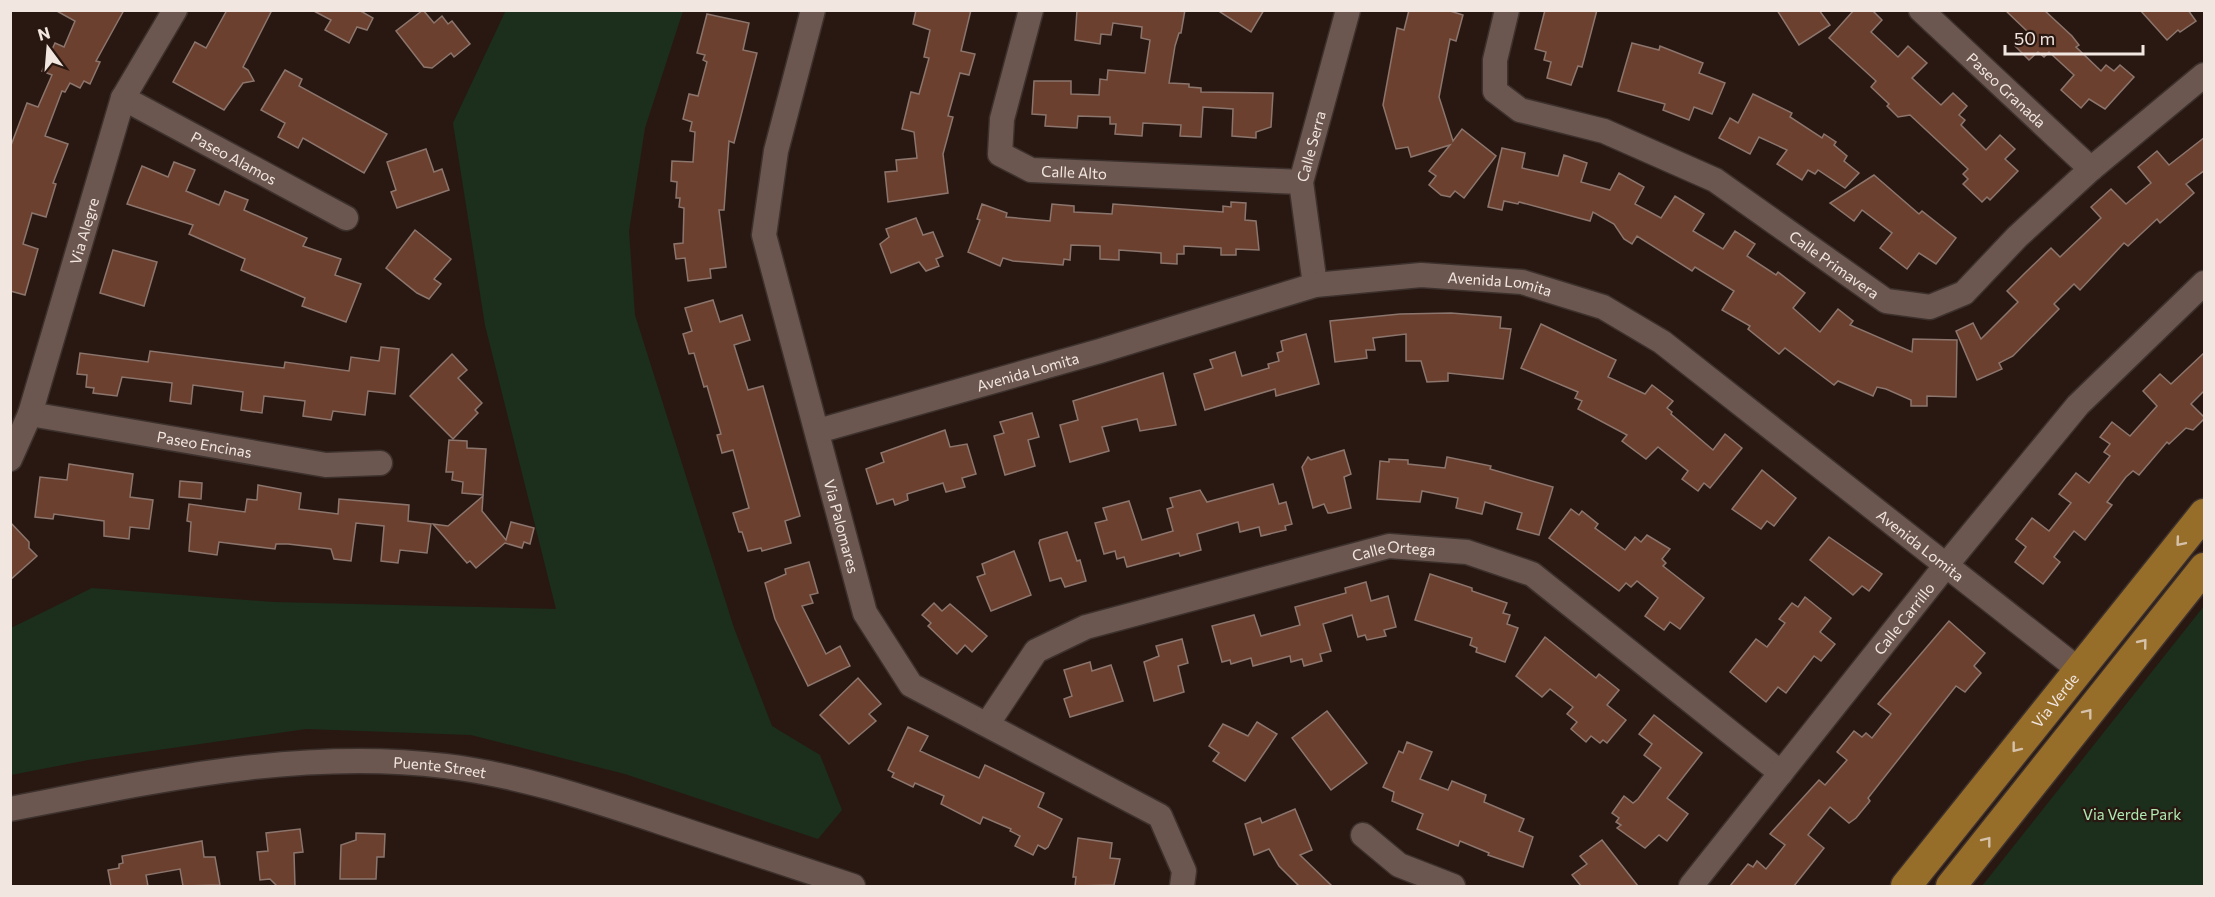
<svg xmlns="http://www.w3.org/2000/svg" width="2215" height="897" font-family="Commissioner,sans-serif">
  <rect width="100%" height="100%" fill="#291811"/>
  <g fill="#1b2f1c">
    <polygon points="506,10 683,11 645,128 629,231 635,315 734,628 772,726 820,755 842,810 818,839 625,774 471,735 306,729 88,760 11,775 11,628 92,588 273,602 556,609 485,325 453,123"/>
    <polygon points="2204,606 2204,886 1982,886"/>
  </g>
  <g fill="#6c402f" stroke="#8b756d" stroke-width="1.5">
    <polygon points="55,10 124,10 96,61 100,62 90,84 84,81 80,88 70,83 65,92 62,91 45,136 68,144 53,183 56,184 46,217 32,213 23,244 38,249 25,295 10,291 10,148 27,103 38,107 52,75 42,71 55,43 64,47 75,21"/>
    <polygon points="227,10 272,10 243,67 248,70 254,81 243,83 224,110 173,82 195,42 206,48"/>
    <polygon points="312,10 359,10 373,18 367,30 357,27 349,43 325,30 331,20"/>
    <polygon points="423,10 434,23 442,16 448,24 452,21 470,44 454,57 451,53 432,68 424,67 396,31"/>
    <polygon points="916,10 971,10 961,51 975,54 969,75 960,73 948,116 953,117 943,154 948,193 888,202 885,172 897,171 896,160 917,158 914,132 902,129 911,92 919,94 929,58 924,57 930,30 913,24"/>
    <polygon points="1077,10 1185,10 1181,33 1179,33 1175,46 1169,83 1189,84 1189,87 1201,88 1201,92 1273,93 1271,127 1256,132 1256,138 1232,136 1233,109 1203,107 1201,137 1180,136 1181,125 1143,123 1142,136 1115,134 1116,124 1110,124 1110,117 1078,116 1077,128 1045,126 1046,115 1032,114 1034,81 1071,81 1071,94 1099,95 1100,79 1107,80 1108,70 1145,73 1150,40 1141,38 1142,27 1113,23 1111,35 1101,34 1100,44 1075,40"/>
    <polygon points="1217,10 1264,10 1251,32"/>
    <polygon points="1409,10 1447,10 1463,15 1456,41 1450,39 1439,97 1453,141 1462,129 1496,156 1464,198 1455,191 1450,197 1441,195 1429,185 1436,176 1429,171 1450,145 1411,157 1408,147 1396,149 1383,105 1397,28 1404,30"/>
    <polygon points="1545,10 1597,10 1582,67 1578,66 1571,85 1547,78 1551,62 1544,60 1546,52 1535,49"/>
    <polygon points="1777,10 1819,10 1830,25 1799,45"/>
    <polygon points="1854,10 1872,10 1882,20 1871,32 1898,57 1908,46 1927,63 1912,78 1941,105 1953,93 1967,106 1959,115 1965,120 1961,125 1986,150 2000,135 2015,149 2005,159 2018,171 1990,200 1987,197 1982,202 1963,184 1968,179 1963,174 1968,169 1910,115 1898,117 1887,106 1889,104 1871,87 1876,81 1829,38"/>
    <polygon points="2005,10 2044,10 2072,36 2079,45 2076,47 2101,71 2106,65 2114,71 2120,65 2134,77 2105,109 2089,99 2081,108 2061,90 2074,75 2049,52 2044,57 2038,52 2029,60 2015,46 2028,32"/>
    <polygon points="2140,10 2188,10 2196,21 2180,32 2178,30 2167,40"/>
    <polygon points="707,14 749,23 743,50 757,53 734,143 729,141 724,210 719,210 726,267 710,269 711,278 688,281 685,258 676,259 674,244 683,243 684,208 679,207 680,198 676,198 677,182 671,181 672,161 693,162 695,132 690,131 692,122 683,119 689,94 698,96 707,62 703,60 705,55 697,53"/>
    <polygon points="1632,43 1659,50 1660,46 1703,63 1699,73 1725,83 1712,114 1694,107 1689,120 1663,110 1665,104 1618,91"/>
    <polygon points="285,70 302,79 299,86 387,134 364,173 303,138 298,148 278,137 285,123 261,110"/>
    <polygon points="1753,94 1792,113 1790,117 1822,138 1824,134 1836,142 1834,145 1847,156 1844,161 1859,173 1845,188 1818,170 1815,174 1808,170 1802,180 1777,164 1787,150 1759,137 1750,154 1719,138 1730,118 1738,123"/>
    <polygon points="2205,137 2205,170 2186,184 2194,193 2160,223 2157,219 2128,246 2124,243 2080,290 2074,284 2054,304 2059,309 2013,356 1999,363 2002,369 1977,380 1956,331 1973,323 1981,339 2018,302 2007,291 2026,272 2051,248 2060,257 2101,218 2091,207 2111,189 2126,204 2151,183 2138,167 2157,151 2169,165"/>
    <polygon points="1502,148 1525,153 1522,168 1558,176 1564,155 1587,163 1581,182 1610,190 1619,173 1644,187 1635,204 1661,218 1675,196 1704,214 1693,231 1723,249 1735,231 1755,244 1747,256 1776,275 1778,272 1805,293 1793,308 1820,332 1838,309 1853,321 1850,325 1912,352 1913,339 1957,340 1956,397 1927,396 1927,406 1911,406 1911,400 1886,389 1877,387 1873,396 1838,381 1834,385 1785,348 1779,354 1748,329 1750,326 1722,310 1734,291 1695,267 1692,271 1637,236 1632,244 1624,239 1614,224 1593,212 1590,221 1519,202 1518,204 1504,201 1502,210 1488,207"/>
    <polygon points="426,149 434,172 442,169 449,190 397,208 391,192 396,190 387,162"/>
    <polygon points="174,162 195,170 186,191 219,205 225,191 248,200 244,210 307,238 303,246 341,259 335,275 361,284 346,322 302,306 305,298 241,270 245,259 189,234 193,225 127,204 142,166 168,177"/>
    <polygon points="1874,175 1919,214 1922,211 1956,238 1936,264 1919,253 1907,269 1880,248 1892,233 1862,210 1854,221 1830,203"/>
    <polygon points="1231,202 1246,203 1245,220 1256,221 1259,250 1236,249 1236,255 1221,255 1221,248 1184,246 1184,254 1177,254 1177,264 1161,263 1161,253 1119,250 1119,260 1100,259 1100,246 1071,245 1070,260 1064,259 1063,265 1013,261 1003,258 1000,266 968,252 980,220 977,219 982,204 1007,213 1006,217 1050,221 1052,204 1074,206 1074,212 1112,214 1113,204 1223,212 1223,206 1231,207"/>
    <polygon points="916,218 923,235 933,232 943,256 936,259 939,266 926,271 919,262 891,273 880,244 889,237 886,229"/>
    <polygon points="415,230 451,259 434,279 441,284 429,299 417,293 386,268"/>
    <polygon points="113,250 157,262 144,306 100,293"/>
    <polygon points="713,300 720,322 742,315 750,340 734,345 748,390 763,386 800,516 785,521 791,543 762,551 761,548 748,551 742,532 739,532 733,513 749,508 733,450 722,453 717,435 721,434 707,386 704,387 694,353 689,354 683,334 692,331 685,308"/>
    <polygon points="1451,313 1501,317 1500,328 1511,329 1503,379 1448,373 1448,381 1427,382 1421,361 1406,361 1406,334 1373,338 1375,350 1366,350 1367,358 1335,362 1330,321 1400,314"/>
    <polygon points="1541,324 1616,360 1608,377 1645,394 1652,385 1673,401 1667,408 1672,412 1671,414 1713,450 1725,434 1742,448 1710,488 1704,483 1698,491 1682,479 1688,471 1658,447 1646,459 1622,441 1627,435 1578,409 1582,401 1575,398 1578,392 1521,368"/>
    <polygon points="1306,334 1319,384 1276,396 1275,389 1205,410 1194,374 1213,368 1210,360 1235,352 1242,376 1269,368 1268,364 1279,361 1277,353 1283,351 1281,341"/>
    <polygon points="381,347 399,349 395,394 368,391 365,415 333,411 331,420 303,416 305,401 264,396 262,413 241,410 243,392 193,385 191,404 170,401 172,383 122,377 117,396 93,393 94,388 86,387 87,375 77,374 80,353 148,362 150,351 284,368 285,362 349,371 351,357 379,361"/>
    <polygon points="2205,352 2205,390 2191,404 2205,418 2193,430 2186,428 2169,444 2167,442 2139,475 2133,471 2126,477 2107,502 2112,505 2085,540 2074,531 2054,557 2060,562 2043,584 2015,562 2026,547 2016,539 2032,518 2049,531 2071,503 2059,494 2076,473 2089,483 2110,456 2104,452 2110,444 2100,437 2112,422 2130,436 2157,406 2143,391 2160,374 2171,384"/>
    <polygon points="452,354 467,370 458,378 482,403 475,410 478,413 453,439 410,396"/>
    <polygon points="1163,373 1176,425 1140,431 1137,419 1102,427 1109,451 1070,462 1060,425 1078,420 1073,401"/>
    <polygon points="1032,413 1039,437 1028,440 1035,466 1005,475 994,436 1004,433 1000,422"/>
    <polygon points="945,430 950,447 967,444 976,474 962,478 965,487 946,492 943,483 907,494 908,500 895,505 893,499 877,504 866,469 884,462 881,453"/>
    <polygon points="449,440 467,441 467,448 486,449 483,495 462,493 463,482 452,480 453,472 446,472"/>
    <polygon points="1344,450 1351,474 1344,477 1351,508 1331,513 1328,513 1324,504 1313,508 1302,467 1308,457 1311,460"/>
    <polygon points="1447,457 1491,466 1490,469 1553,487 1539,535 1517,529 1522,513 1485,502 1482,514 1456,508 1458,498 1422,491 1420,502 1377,499 1380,461 1389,462 1389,459 1408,460 1408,464 1445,468"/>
    <polygon points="69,464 133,474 130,497 153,500 149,529 130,527 129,539 104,536 104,521 54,514 53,519 35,517 40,477 67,480"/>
    <polygon points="1762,470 1796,498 1774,526 1767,521 1761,529 1732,509"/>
    <polygon points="180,481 202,483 201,499 179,497"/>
    <polygon points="1273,484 1279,504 1286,502 1292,524 1285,526 1286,530 1261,536 1259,527 1240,532 1238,522 1197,534 1201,550 1180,556 1179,553 1127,567 1124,557 1117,559 1115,551 1104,554 1095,523 1107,520 1103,508 1129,501 1142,540 1173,531 1167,509 1173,507 1170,498 1200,490 1207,502"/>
    <polygon points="258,485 301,493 299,509 338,514 339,499 409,505 408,521 431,524 427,553 400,550 398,563 381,561 384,526 356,523 351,561 334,559 331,549 288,544 276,544 275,549 219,542 217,555 189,551 191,522 187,521 189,504 245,512 247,499 257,500"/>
    <polygon points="483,496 482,511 506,540 511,522 534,528 530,544 524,542 522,548 505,543 476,568 470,561 467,563 433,524 448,526"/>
    <polygon points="1571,509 1579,515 1582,511 1598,524 1595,528 1625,550 1635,537 1641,542 1647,535 1670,549 1662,559 1666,563 1663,566 1704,598 1680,629 1670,622 1664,630 1645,616 1658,598 1637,581 1631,587 1626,583 1619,591 1549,538"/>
    <polygon points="10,522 29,542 29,548 37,556 10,580"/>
    <polygon points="1067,532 1077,561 1080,560 1086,581 1065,587 1061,578 1050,581 1039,543 1040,540"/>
    <polygon points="1829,537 1882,574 1869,591 1862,586 1853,595 1810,560"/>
    <polygon points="1014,551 1031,595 991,611 977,577 985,574 982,564"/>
    <polygon points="809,562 818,593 810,595 813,603 802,606 826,654 840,646 850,666 808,686 775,619 765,583 786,574 785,569"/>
    <polygon points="1430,574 1472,588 1472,591 1507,603 1503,613 1510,615 1507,624 1518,628 1505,662 1476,652 1477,648 1470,645 1472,638 1415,620"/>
    <polygon points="1366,582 1371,601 1388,596 1396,627 1384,630 1386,636 1367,640 1365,635 1358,637 1352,615 1323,624 1331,651 1320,654 1322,661 1304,666 1302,659 1291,662 1290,656 1253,666 1251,658 1231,664 1230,660 1222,662 1212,626 1254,615 1261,636 1300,625 1295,607 1346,593 1345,588"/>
    <polygon points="1805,597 1831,618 1820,632 1835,644 1821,661 1814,656 1786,693 1778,687 1766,702 1730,672 1756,639 1767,647 1785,623 1779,619 1792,603 1798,607"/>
    <polygon points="934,603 942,611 950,604 987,636 972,652 965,645 957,654 928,626 931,623 922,615"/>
    <polygon points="1949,621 1985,653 1974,666 1981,673 1965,692 1956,686 1868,798 1870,801 1856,818 1849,823 1830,807 1808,835 1824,848 1794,886 1730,886 1748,864 1753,867 1757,861 1766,869 1785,845 1770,834 1819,780 1825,785 1847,760 1837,752 1854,731 1862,737 1866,733 1872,738 1891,714 1878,704"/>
    <polygon points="1545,637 1596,678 1599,674 1619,690 1607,705 1626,720 1607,743 1603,740 1600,743 1591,736 1586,742 1571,729 1577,722 1567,714 1573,707 1550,689 1542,697 1516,676"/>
    <polygon points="1182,639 1188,663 1178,666 1184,692 1154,701 1144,662 1159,656 1156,646"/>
    <polygon points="1090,662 1092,671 1111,665 1123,701 1070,717 1064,699 1072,696 1064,670"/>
    <polygon points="858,678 881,704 869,714 876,721 849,744 820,715"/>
    <polygon points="1327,711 1367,763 1331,790 1292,738"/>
    <polygon points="1654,715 1702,753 1667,798 1688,814 1667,841 1659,835 1645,848 1617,828 1621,825 1616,822 1619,818 1612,813 1624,796 1633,803 1638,799 1661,768 1644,755 1652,744 1639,734"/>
    <polygon points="1257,722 1277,734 1245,781 1213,761 1219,753 1209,746 1223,724 1248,736"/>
    <polygon points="908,727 928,736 920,751 979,778 985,765 1044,793 1038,807 1062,819 1048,847 1045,849 1038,845 1033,855 1015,846 1020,836 1010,831 1011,829 983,817 980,824 941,804 944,796 915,783 913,787 892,777 894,773 888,770"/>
    <polygon points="1407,742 1432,752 1420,779 1448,790 1452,781 1486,795 1484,802 1524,819 1519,831 1533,837 1523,867 1488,855 1489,853 1460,841 1458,846 1417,829 1423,814 1392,801 1394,792 1383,787 1399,751 1403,753"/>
    <polygon points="1295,809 1312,850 1300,855 1332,886 1299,886 1279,866 1269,849 1254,855 1245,824 1260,818 1262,823"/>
    <polygon points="300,829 303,852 294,853 295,886 277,886 270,879 260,880 257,852 268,851 266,833"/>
    <polygon points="356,833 385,834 384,857 377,857 376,879 340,879 341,845 356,840"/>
    <polygon points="1078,838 1112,843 1110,858 1120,859 1114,885 1075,886 1076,877 1073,877"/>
    <polygon points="1602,840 1638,886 1581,886 1572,875 1587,864 1580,856"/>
    <polygon points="202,841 204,857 215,857 220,885 183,886 180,869 146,875 148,886 111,886 108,870 119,868 119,864 123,863 122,856"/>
  </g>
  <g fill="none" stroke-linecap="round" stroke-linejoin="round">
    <g stroke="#3d312e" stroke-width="27">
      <g id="minor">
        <path id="s1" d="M813 10 776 151 764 235 865 613 911 685 1160 816 1184 871 1182 886"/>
        <path id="s2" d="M1031 10 1002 119 1000 154 1031 170 1301 182"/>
        <path id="s3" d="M1507 10 1495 60V91L1520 110 1604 131 1715 180 1886 301 1930 307 1964 293 2017 237 2091 169 2204 75"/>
        <path id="s4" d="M1921 10 2091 169"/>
        <path id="s5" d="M123 98 346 218"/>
        <path id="s6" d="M1315 285 1301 182 1348 10"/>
        <path id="s7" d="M30 414 326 465 380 463"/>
        <path id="s8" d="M818 431 1100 351 1315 285 1421 275 1522 282 1603 307 1662 342 2078 669"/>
        <path id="s9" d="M10 459 30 414 123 98 175 10"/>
        <path id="s10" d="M988 723 1036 651 1086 627 1389 546 1467 552 1532 574 1781 773"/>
        <path id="s11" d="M10 809C155 781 298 748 445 766 519 775 590 799 660 822 724 843 789 865 853 886"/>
        <polyline points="1363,835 1399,865 1453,886"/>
        <path id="s12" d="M1691 886 1947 564 2078 405 2204 283"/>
      </g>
    </g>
    <g stroke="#3d312e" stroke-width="33">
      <g id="major">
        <path id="s13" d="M1906 886 2204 514"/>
        <polyline points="1951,886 2204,568"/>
      </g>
    </g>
    <use href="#minor" stroke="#6b574f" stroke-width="24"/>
    <use href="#major" stroke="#966d29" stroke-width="30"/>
  </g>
  <defs><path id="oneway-chevron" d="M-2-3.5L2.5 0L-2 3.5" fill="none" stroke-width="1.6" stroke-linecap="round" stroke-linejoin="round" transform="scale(1.5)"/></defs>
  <g stroke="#d6c2aa">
    <use href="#oneway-chevron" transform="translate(2180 542) rotate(130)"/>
    <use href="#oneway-chevron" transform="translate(2143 643) rotate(-51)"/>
    <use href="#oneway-chevron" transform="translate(2088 713) rotate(-52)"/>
    <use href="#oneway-chevron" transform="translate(2016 748) rotate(128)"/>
    <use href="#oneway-chevron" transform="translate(1987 841) rotate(-52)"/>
  </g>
  <g text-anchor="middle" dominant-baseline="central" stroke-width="4.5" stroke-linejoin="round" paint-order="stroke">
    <g font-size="15" fill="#f2e6e1" stroke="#291811">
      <text stroke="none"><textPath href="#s4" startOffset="117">Paseo Granada</textPath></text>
      <text stroke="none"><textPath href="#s6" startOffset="141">Calle Serra</textPath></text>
      <text stroke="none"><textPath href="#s5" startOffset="126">Paseo Alamos</textPath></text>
      <text stroke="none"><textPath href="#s2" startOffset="226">Calle Alto</textPath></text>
      <text stroke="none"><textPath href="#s9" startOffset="240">Via Alegre</textPath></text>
      <text stroke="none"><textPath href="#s3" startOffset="468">Calle Primavera</textPath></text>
      <text stroke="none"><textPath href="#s8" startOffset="704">Avenida Lomita</textPath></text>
      <text stroke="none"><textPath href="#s8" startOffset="218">Avenida Lomita</textPath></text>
      <text stroke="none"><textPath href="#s7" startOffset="177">Paseo Encinas</textPath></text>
      <text stroke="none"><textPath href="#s1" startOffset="532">Via Palomares</textPath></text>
      <text stroke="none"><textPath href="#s8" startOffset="1208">Avenida Lomita</textPath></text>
      <text stroke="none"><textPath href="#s10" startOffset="460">Calle Ortega</textPath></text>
      <text stroke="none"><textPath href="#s12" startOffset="342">Calle Carrillo</textPath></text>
      <text stroke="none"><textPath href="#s13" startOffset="238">Via Verde</textPath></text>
      <text stroke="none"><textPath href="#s11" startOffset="434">Puente Street</textPath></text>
    </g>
    <g font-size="15" fill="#aee9b2" stroke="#291811">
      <text x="2132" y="814">Via Verde Park</text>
    </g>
  </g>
  <rect width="2215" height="897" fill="none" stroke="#f2e6e1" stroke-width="24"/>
  <g transform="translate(48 48) rotate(344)" stroke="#291811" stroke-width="4.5" paint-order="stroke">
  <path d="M0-4.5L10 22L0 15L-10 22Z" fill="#f2e6e1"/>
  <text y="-9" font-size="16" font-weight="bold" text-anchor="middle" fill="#f2e6e1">N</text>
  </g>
  <path d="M2005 45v9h138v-9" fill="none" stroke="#f2e6e1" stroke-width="3"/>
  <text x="2014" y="45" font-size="18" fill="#f2e6e1" stroke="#291811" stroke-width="4.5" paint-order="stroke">50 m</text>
</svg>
